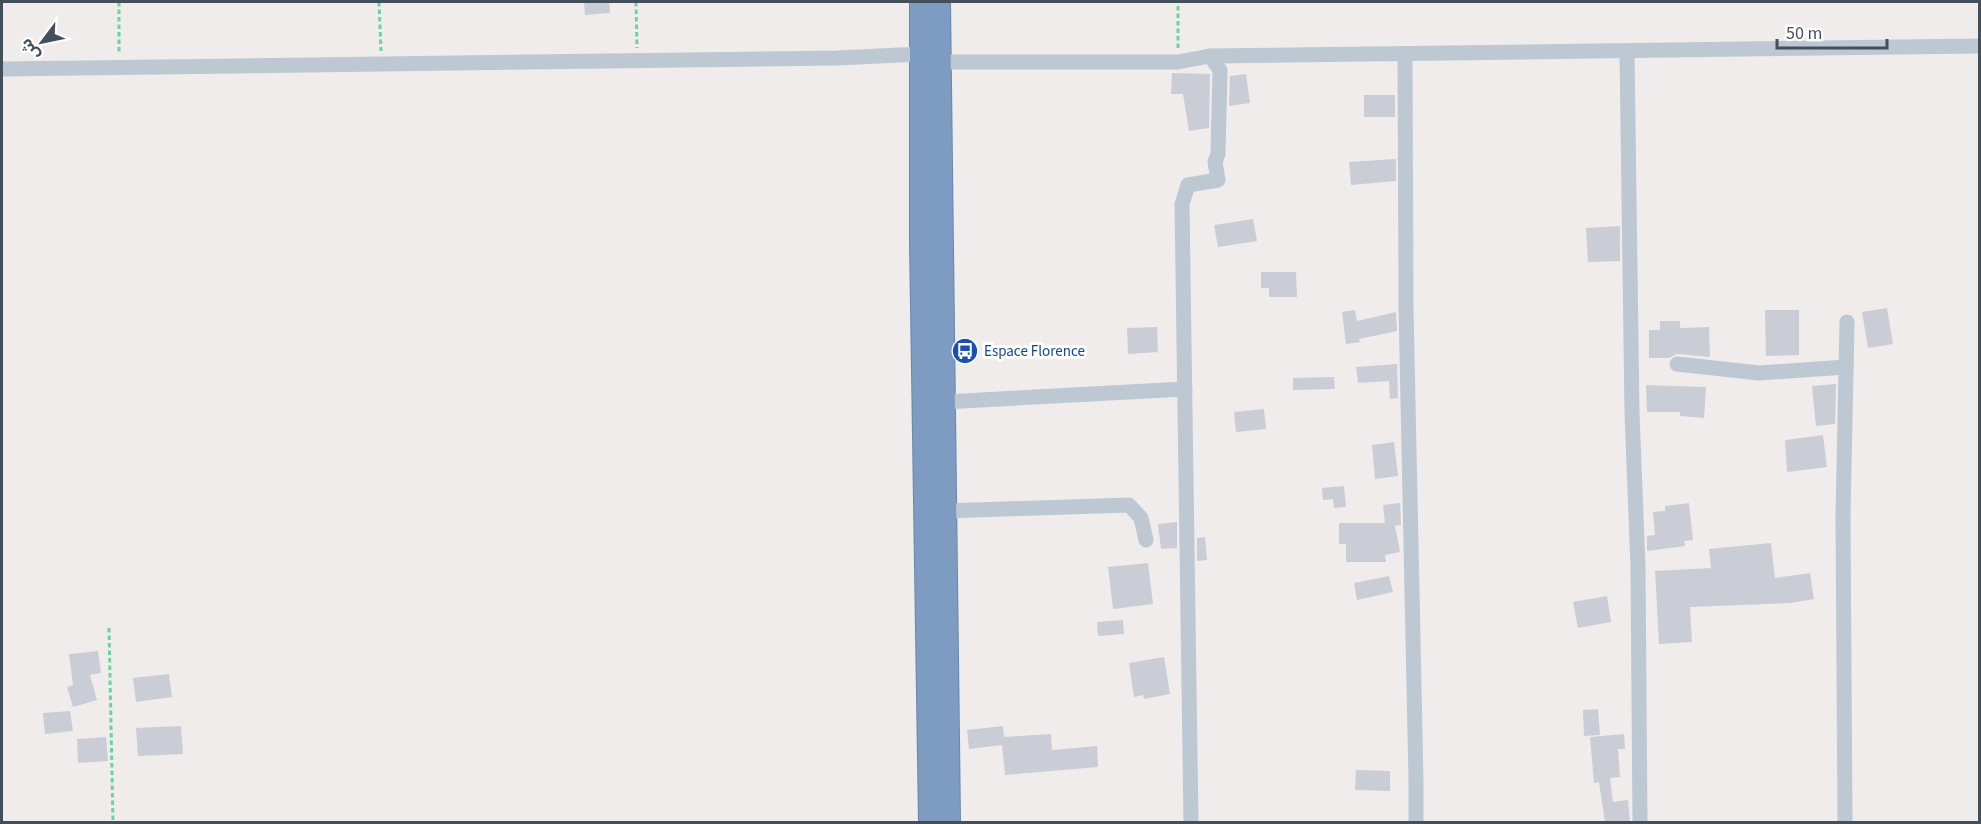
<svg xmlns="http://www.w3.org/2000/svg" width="1981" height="824" font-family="'Source Sans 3','Noto Sans Arabic',sans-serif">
  <rect width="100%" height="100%" fill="#efeceb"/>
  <g fill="#cacdd5">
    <polygon points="584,2 609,2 610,13 585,15"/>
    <polygon points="1172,73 1210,74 1209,128 1189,131 1183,94 1171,94"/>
    <polygon points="1246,74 1250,103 1229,106 1230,76"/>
    <rect x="1364" y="95" width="31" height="22"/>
    <polygon points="1396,159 1396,181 1351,185 1349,162"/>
    <polygon points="1253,219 1257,241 1218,247 1214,225"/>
    <polygon points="1620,226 1620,261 1588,262 1586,228"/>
    <polygon points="1261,272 1296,272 1297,297 1269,297 1269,288 1261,288"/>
    <polygon points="1887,308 1893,344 1868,348 1862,312"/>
    <polygon points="1355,310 1357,321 1396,312 1397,331 1359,339 1360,342 1346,344 1342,312"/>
    <polygon points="1765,310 1799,310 1799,355 1766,356"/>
    <polygon points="1660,321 1680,321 1680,328 1709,327 1710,357 1677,354 1669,358 1649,358 1649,330 1660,330"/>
    <polygon points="1157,327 1158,352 1128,354 1127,328"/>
    <polygon points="1397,364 1398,398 1390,399 1389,381 1358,383 1356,367"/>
    <polygon points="1334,377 1335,389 1293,390 1293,378"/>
    <polygon points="1836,384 1835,424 1816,426 1812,386"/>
    <polygon points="1646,385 1706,387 1704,418 1680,416 1680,412 1647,412"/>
    <polygon points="1264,409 1266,429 1236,432 1234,412"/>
    <polygon points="1823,435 1827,467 1787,472 1785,440"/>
    <polygon points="1394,442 1398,476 1375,479 1372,445"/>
    <polygon points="1344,486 1346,507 1334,508 1333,499 1323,500 1322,488"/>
    <polygon points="1400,503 1401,525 1395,526 1400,552 1385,555 1386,562 1346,562 1346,544 1339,544 1339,523 1385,523 1383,505"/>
    <polygon points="1689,503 1693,540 1684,541 1685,546 1647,551 1647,536 1655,535 1653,512 1665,511 1665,506"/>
    <polygon points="1177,522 1177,548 1161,549 1158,524"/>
    <polygon points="1205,537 1207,560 1197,561 1197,538"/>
    <polygon points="1771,543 1775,578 1810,573 1814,599 1791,603 1690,607 1692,642 1659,644 1655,571 1711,568 1709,549"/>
    <polygon points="1148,563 1153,604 1113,609 1108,567"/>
    <polygon points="1389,576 1393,592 1357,600 1354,583"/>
    <polygon points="1607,596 1611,622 1578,628 1573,602"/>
    <polygon points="1123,620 1124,634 1098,636 1097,622"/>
    <polygon points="98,651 101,673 90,675 97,700 73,707 67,687 73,685 69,654"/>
    <polygon points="1164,657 1170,694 1144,699 1143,695 1134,697 1129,663"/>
    <polygon points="169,674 172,697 136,702 133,678"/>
    <polygon points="1598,709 1600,735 1584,736 1583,710"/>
    <polygon points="70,711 73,731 45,734 43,713"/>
    <polygon points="181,726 183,754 138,756 136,728"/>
    <polygon points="1003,726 1004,737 1051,734 1052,750 1097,746 1098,767 1005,775 1002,745 969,749 967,730"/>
    <polygon points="1624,734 1625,749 1618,749 1620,777 1610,778 1613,802 1628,800 1630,822 1605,822 1599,782 1594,783 1590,737"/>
    <polygon points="106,737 108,761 78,763 77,739"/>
    <polygon points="1356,770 1390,771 1390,791 1355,790"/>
  </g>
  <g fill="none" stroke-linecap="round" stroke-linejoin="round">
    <g stroke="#6987ad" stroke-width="24">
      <g id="highway">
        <polyline points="921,2 921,241 930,822"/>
        <polyline points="939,2 949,822"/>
      </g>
    </g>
    <g stroke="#69d4a3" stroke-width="3" stroke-dasharray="4.5 3" stroke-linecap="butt">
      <polyline points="119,2 119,54"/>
      <polyline points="379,2 381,51"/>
      <polyline points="636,2 637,48"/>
      <polyline points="1178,48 1178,2"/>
      <polyline points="109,628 113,822"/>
    </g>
    <g stroke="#bdc8d3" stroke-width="15">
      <polyline points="1627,52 1632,413 1638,567 1640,822"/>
      <polyline points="1405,54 1406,307 1416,781 1416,822"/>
      <polyline points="939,62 1178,62 1210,56 1980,46"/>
      <polyline points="2,69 837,58 921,54"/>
      <polyline points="1677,364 1759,373 1846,367"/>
      <polyline points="943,402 1185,389"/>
      <polyline points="944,511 1129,505 1141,518 1146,540"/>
      <polyline points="1191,822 1182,204 1188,185 1218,180 1215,162 1218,154 1220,70 1210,56"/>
      <polyline points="1845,822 1843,516 1847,322"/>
    </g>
    <use href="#highway" stroke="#7e9cc1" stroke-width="22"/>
  </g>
  <defs>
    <g id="bus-disc" transform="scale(1.35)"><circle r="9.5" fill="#1a4fb4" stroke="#fff"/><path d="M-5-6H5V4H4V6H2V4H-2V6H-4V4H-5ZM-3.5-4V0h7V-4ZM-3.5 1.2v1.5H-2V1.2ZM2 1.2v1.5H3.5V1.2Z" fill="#fff"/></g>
  </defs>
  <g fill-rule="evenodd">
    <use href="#bus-disc" x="965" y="351"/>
  </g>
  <g text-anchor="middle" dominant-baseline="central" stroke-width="6" stroke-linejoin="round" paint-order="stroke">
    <g font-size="15" fill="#164399" stroke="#fff" text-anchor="start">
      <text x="984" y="351">Espace Florence</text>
    </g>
  </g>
  <rect width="1981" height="824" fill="none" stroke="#434f5b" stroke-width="6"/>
  <g transform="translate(42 42) rotate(238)" stroke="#ffffff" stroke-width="4.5" paint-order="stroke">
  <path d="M0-4.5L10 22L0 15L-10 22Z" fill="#434f5b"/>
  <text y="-9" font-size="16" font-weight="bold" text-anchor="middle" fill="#434f5b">ش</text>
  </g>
  <path d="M1777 39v9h110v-9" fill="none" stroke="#434f5b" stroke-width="3"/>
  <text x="1786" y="39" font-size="18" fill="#434f5b" stroke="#ffffff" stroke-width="4.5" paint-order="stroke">50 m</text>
</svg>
